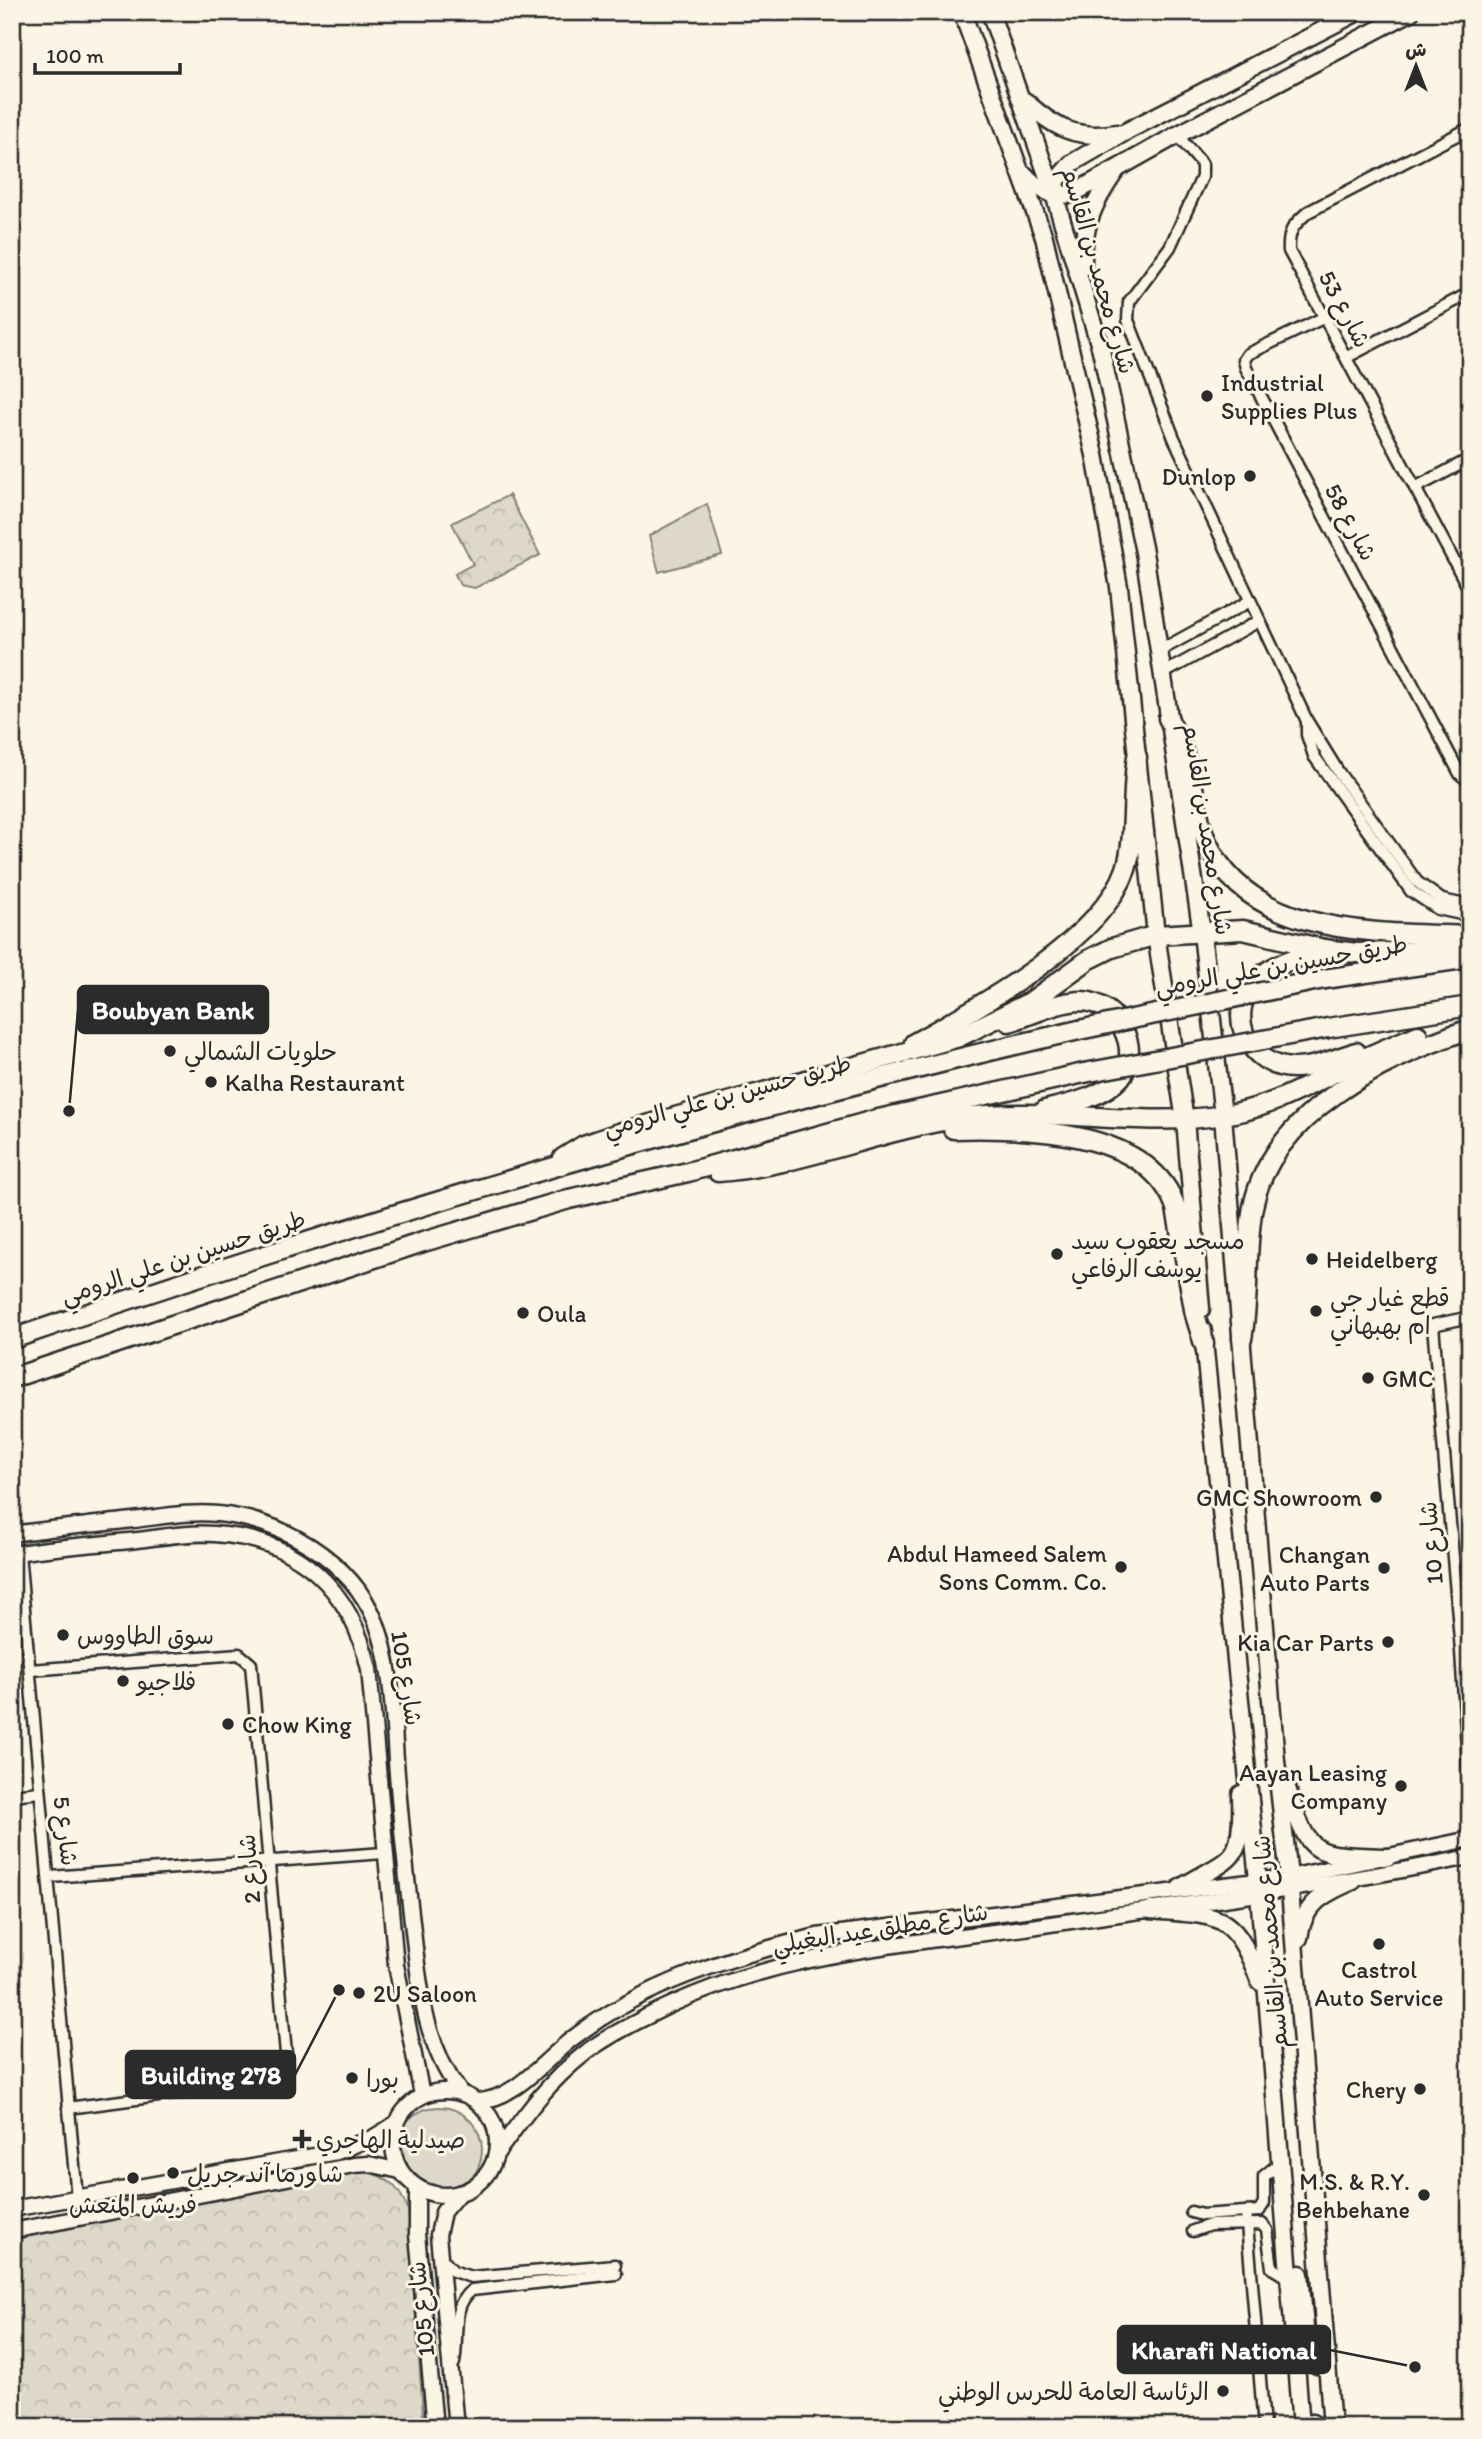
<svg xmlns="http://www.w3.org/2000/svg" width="1482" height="2439" font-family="Itim,'Playpen Sans Arabic',sans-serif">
  <defs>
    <pattern id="forest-crowns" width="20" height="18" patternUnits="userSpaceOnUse" patternTransform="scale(1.75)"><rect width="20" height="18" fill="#ded8ca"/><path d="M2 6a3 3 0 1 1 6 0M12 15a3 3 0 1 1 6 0" fill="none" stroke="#bfbaae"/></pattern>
  </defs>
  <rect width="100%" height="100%" fill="#fcf5e5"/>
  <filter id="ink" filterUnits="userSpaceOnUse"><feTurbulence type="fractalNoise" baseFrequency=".0143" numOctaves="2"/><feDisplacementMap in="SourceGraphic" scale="14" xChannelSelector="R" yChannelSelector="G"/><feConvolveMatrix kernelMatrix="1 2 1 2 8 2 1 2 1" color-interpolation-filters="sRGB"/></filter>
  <g filter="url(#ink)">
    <g fill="#ded8ca" stroke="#84827a" stroke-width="2">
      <polygon points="707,504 722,555 659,572 649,536"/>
      <circle cx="439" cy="2150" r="43"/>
    </g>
    <g fill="url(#forest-crowns)" stroke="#84827a" stroke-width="2">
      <polygon points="509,495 540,555 475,588 460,585 455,574 473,564 452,523"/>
      <path d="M365 2171C389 2178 399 2186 408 2210L424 2427H12V2238Z"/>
    </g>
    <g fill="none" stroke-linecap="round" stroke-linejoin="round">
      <g stroke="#2b2b2b" stroke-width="15">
        <g id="street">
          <path d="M1470 128 1308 212C1293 225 1288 231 1289 251L1470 591"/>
          <polyline points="1462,132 1470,146"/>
          <polyline points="1177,135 1202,164 1202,177 1170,247 1129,302 1128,320 1174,438 1307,721 1339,773 1417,882 1442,900 1470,906"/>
          <polyline points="1325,317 1248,354 1244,360 1246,368 1460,774 1470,782"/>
          <polyline points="1347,357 1470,293"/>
          <polyline points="1415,488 1470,459"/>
          <polyline points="1159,651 1250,601"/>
          <polyline points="1162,674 1259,621"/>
          <polyline points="1307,722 1307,735 1314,756 1411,891 1438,909 1470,916"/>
          <polyline points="1470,1317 1433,1325 1461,1651 1470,1795"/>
          <polyline points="19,1553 77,2198"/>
          <polyline points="30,1670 239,1654 251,1664 287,2065 285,2076 280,2080 68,2108"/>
          <polyline points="12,1795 40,1792"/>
          <polyline points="50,1877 384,1853"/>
          <polyline points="1191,2212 1202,2215 1259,2211 1264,2203 1264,2176 1280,2163"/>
          <polyline points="1246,2212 1264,2427"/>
          <polyline points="1193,2231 1210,2225 1262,2224 1267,2230 1272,2268 1290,2279"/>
          <polyline points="441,2258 453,2271 471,2277 615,2265"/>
          <path d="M454 2363C459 2339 450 2306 472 2290L616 2274"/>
        </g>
      </g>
      <g stroke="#2b2b2b" stroke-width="19">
        <g id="secondary">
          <path d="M12 1534C52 1528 93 1525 133 1520 161 1517 190 1511 218 1514 282 1520 351 1560 376 1622 394 1669 393 1725 397 1774 401 1824 406 1872 412 1922 419 1982 423 2042 460 2092"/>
          <path d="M12 1554C51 1547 90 1545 129 1541 157 1538 185 1532 214 1534 298 1539 351 1588 369 1669L396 1965 422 2095"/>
          <circle cx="445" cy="2143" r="52"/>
          <path d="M477 2101C515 2100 545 2059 573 2038 643 1984 732 1956 817 1936L1289 1877 1470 1839"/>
          <path d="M497 2153C525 2115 546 2084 584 2054 604 2038 629 2026 652 2014 771 1953 901 1945 1031 1927 1178 1905 1324 1887 1470 1857"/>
          <polyline points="417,2187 417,2234 435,2427"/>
          <polyline points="12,2209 337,2152 374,2137 395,2124"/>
          <polyline points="12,2231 354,2165 369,2164 400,2171"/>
          <polyline points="456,2427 438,2235 443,2212 459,2193"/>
        </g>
      </g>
      <g stroke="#2b2b2b" stroke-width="21">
        <g id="primary">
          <polyline points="962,12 1044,237 1095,455 1119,587 1156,935 1185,1120 1201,1309"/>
          <polyline points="990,12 1054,194 1101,350 1144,552 1202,933 1223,1116 1276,1761 1289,1877 1332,2427"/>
          <path d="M1025 101C1054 128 1077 140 1117 133"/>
          <path d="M1025 175C1038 190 1052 197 1072 194L1177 135 1411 12"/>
          <polyline points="1054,195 1057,180 1072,163 1127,131 1358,12"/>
          <path d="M1083 267C1082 228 1093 203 1115 172"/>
          <polyline points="1203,1331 1258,1880 1301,2427"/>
          <path d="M1286 1785C1311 1860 1311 1854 1388 1857"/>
          <path d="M1180 1888C1234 1855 1243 1865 1241 1794"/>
          <path d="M1150 1910C1221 1916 1233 1911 1260 1982"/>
          <path d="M1299 1938C1303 1904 1324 1893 1353 1881"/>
          <polyline points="1300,2274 1308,2359 1317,2365 1324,2362 1326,2356"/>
          <polyline points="1305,2427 1312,2423 1319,2427"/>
        </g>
      </g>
      <g stroke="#2b2b2b" stroke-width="23">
        <g id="highway">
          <path d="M1168 718C1178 737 1186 756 1191 777 1196 800 1198 823 1208 844 1253 939 1382 932 1470 936"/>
          <path d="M1324 949C1300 957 1269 964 1253 984 1224 1019 1252 1068 1294 1068 1315 1068 1337 1058 1356 1052"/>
          <polyline points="1324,979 1470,958"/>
          <path d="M1009 1022C1032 1015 1058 1001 1082 1001 1117 1002 1144 1050 1120 1078 1103 1097 1069 1104 1045 1110"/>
          <polyline points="1328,1028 1470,1006"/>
          <path d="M914 1043C977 1008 1102 940 1126 869 1136 838 1131 792 1137 757"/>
          <path d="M953 1129C1022 1127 1150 1128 1176 1208L1195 1315 1204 1344"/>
          <polyline points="563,1158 584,1145 622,1132 959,1037 1030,1002 1088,960 1112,948 1156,935 1243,930 1324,949 1357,953 1432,951 1470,945"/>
          <path d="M718 1172C801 1166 878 1130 960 1118 1047 1105 1137 1129 1224 1115 1270 1108 1305 1087 1346 1067 1369 1055 1394 1045 1418 1035"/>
          <path d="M12 1339C362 1219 718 1113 1079 1030"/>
          <path d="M1242 1339C1250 1295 1245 1250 1253 1207 1272 1111 1387 1057 1470 1029"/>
          <polyline points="12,1378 423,1242 569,1199 688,1172 874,1120 1084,1073"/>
        </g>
      </g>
      <use href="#street" stroke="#fcf5e5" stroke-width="10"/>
      <use href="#secondary" stroke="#fcf5e5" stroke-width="14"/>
      <use href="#primary" stroke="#fcf5e5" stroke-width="16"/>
      <use href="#highway" stroke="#fcf5e5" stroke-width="18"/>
      <g stroke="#2b2b2b" stroke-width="23" stroke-linecap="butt">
        <g id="highway-bridge">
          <polyline points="1079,1030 1324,979"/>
          <polyline points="1084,1073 1328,1028"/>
        </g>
      </g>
      <use href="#highway-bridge" stroke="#fcf5e5" stroke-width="18"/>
    </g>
  </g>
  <g fill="#2b2b2b" stroke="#fcf5e5" stroke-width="2.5">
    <circle cx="1207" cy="396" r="7"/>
    <circle cx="1250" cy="476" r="7"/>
    <circle cx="170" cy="1051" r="7"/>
    <circle cx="211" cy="1082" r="7"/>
    <circle cx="1057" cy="1254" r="7"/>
    <circle cx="1312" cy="1259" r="7"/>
    <circle cx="1316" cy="1311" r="7"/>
    <circle cx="523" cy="1313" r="7"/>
    <circle cx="1368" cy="1378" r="7"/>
    <circle cx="1376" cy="1497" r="7"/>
    <circle cx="1121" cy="1567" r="7"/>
    <circle cx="1384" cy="1568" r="7"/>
    <circle cx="63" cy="1635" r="7"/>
    <circle cx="1388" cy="1642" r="7"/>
    <circle cx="123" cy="1681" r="7"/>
    <circle cx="228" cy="1724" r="7"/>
    <circle cx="1401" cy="1786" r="7"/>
    <circle cx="1379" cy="1944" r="7"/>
    <circle cx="359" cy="1993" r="7"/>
    <circle cx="352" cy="2078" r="7"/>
    <circle cx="1420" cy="2089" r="7"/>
    <path d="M298.5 2128.5h7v7h7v7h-7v7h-7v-7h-7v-7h7z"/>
    <circle cx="173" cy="2173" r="7"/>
    <circle cx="133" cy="2178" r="7"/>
    <circle cx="1424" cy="2195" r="7"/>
    <circle cx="1223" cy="2391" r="7"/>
  </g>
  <g text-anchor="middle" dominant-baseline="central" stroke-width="6" stroke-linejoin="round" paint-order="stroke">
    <g font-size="24" fill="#2b2b2b" stroke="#fcf5e5">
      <text transform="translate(1099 270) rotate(74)">شارع محمد بن القاسم</text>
      <text transform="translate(1345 309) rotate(62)">شارع 53</text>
      <text transform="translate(1351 522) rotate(62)">شارع 58</text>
      <text transform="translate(1208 829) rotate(81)">شارع محمد بن القاسم</text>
      <text transform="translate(1281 965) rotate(-10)">طريق حسين بن علي الرومي</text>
      <text transform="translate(727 1095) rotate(-15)">طريق حسين بن علي الرومي</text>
      <text transform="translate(183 1257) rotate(-18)">طريق حسين بن علي الرومي</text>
      <text transform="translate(1431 1543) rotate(-95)">شارع 10</text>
      <text transform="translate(407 1678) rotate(81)">شارع 105</text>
      <text transform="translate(66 1831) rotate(83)">شارع 5</text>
      <text transform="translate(249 1869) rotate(-95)">شارع 2</text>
      <text transform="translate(880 1928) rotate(-9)">شارع مطلق عيد البغيلي</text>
      <text transform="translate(1270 1942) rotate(-95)">شارع محمد بن القاسم</text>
      <text transform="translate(421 2309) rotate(-96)">شارع 105</text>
    </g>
    <g font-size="24" fill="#2b2b2b" stroke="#fcf5e5" text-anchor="start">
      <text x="1221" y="382">Industrial<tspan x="1221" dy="28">Supplies Plus</tspan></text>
      <text x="1236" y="476" text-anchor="end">Dunlop</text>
      <text x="184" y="1051">حلويات الشمالي</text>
      <text x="225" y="1082">Kalha Restaurant</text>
      <text x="1071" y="1240">مسجد يعقوب سيد<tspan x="1071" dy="28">يوسف الرفاعي</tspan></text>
      <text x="1326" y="1259">Heidelberg</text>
      <text x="1330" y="1297">قطع غيار جي<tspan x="1330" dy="28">ام بهبهاني</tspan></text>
      <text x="537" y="1313">Oula</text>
      <text x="1382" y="1378">GMC</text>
      <text x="1362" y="1497" text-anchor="end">GMC Showroom</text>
      <text x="1107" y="1553" text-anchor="end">Abdul Hameed Salem<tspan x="1107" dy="28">Sons Comm. Co.</tspan></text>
      <text x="1370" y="1554" text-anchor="end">Changan<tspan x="1370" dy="28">Auto Parts</tspan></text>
      <text x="77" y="1635">سوق الطاووس</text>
      <text x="1374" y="1642" text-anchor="end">Kia Car Parts</text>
      <text x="137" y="1681">فلاجيو</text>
      <text x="242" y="1724">Chow King</text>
      <text x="1387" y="1772" text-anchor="end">Aayan Leasing<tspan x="1387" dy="28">Company</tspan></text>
      <text x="1379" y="1969" text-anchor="middle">Castrol<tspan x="1379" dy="28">Auto Service</tspan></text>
      <text x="373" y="1993">2U Saloon</text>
      <text x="366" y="2078">بورا</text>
      <text x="1406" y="2089" text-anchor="end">Chery</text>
      <text x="316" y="2139">صيدلية الهاجري</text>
      <text x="187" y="2173">شاورما آند جريل</text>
      <text x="1410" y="2181" text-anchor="end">M.S. &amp; R.Y.<tspan x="1410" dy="28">Behbehane</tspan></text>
      <text x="133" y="2204" text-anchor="middle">فريش المنعش</text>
      <text x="1209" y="2391" text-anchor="end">الرئاسة العامة للحرس الوطني</text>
    </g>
  </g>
  <path fill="none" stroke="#2b2b2b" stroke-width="2.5" d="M69 1111L78 1010M339 1990L295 2075M1415 2367L1330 2350"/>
  <g fill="#2b2b2b" stroke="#fcf5e5" stroke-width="2.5">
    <circle cx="69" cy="1111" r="7"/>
    <circle cx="339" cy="1990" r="7"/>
    <circle cx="1415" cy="2367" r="7"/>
  </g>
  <g fill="#2b2b2b" stroke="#2b2b2b" stroke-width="2.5">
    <rect x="78" y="986" width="190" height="47" rx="7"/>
    <rect x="126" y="2051" width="169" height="47" rx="7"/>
    <rect x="1118" y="2326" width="212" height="47" rx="7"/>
  </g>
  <g font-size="26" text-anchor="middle" font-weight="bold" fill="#fff">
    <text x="173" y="1019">Boubyan Bank</text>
    <text x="211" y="2084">Building 278</text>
    <text x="1224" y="2359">Kharafi National</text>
  </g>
  <rect width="1482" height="2439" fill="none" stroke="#fcf5e5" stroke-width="42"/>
  <rect x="21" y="21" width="1440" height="2397" fill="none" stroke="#2b2b2b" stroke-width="2.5" filter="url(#ink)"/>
  <g transform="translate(1416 66)" stroke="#fcf5e5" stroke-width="5" paint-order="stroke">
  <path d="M0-5L12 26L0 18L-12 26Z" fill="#2b2b2b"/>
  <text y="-10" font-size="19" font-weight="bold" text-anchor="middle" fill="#2b2b2b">ش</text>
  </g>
  <path d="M35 63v10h145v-10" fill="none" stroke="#2b2b2b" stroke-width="3.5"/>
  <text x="46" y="63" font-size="21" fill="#2b2b2b" stroke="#fcf5e5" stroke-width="5" paint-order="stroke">100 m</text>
</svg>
